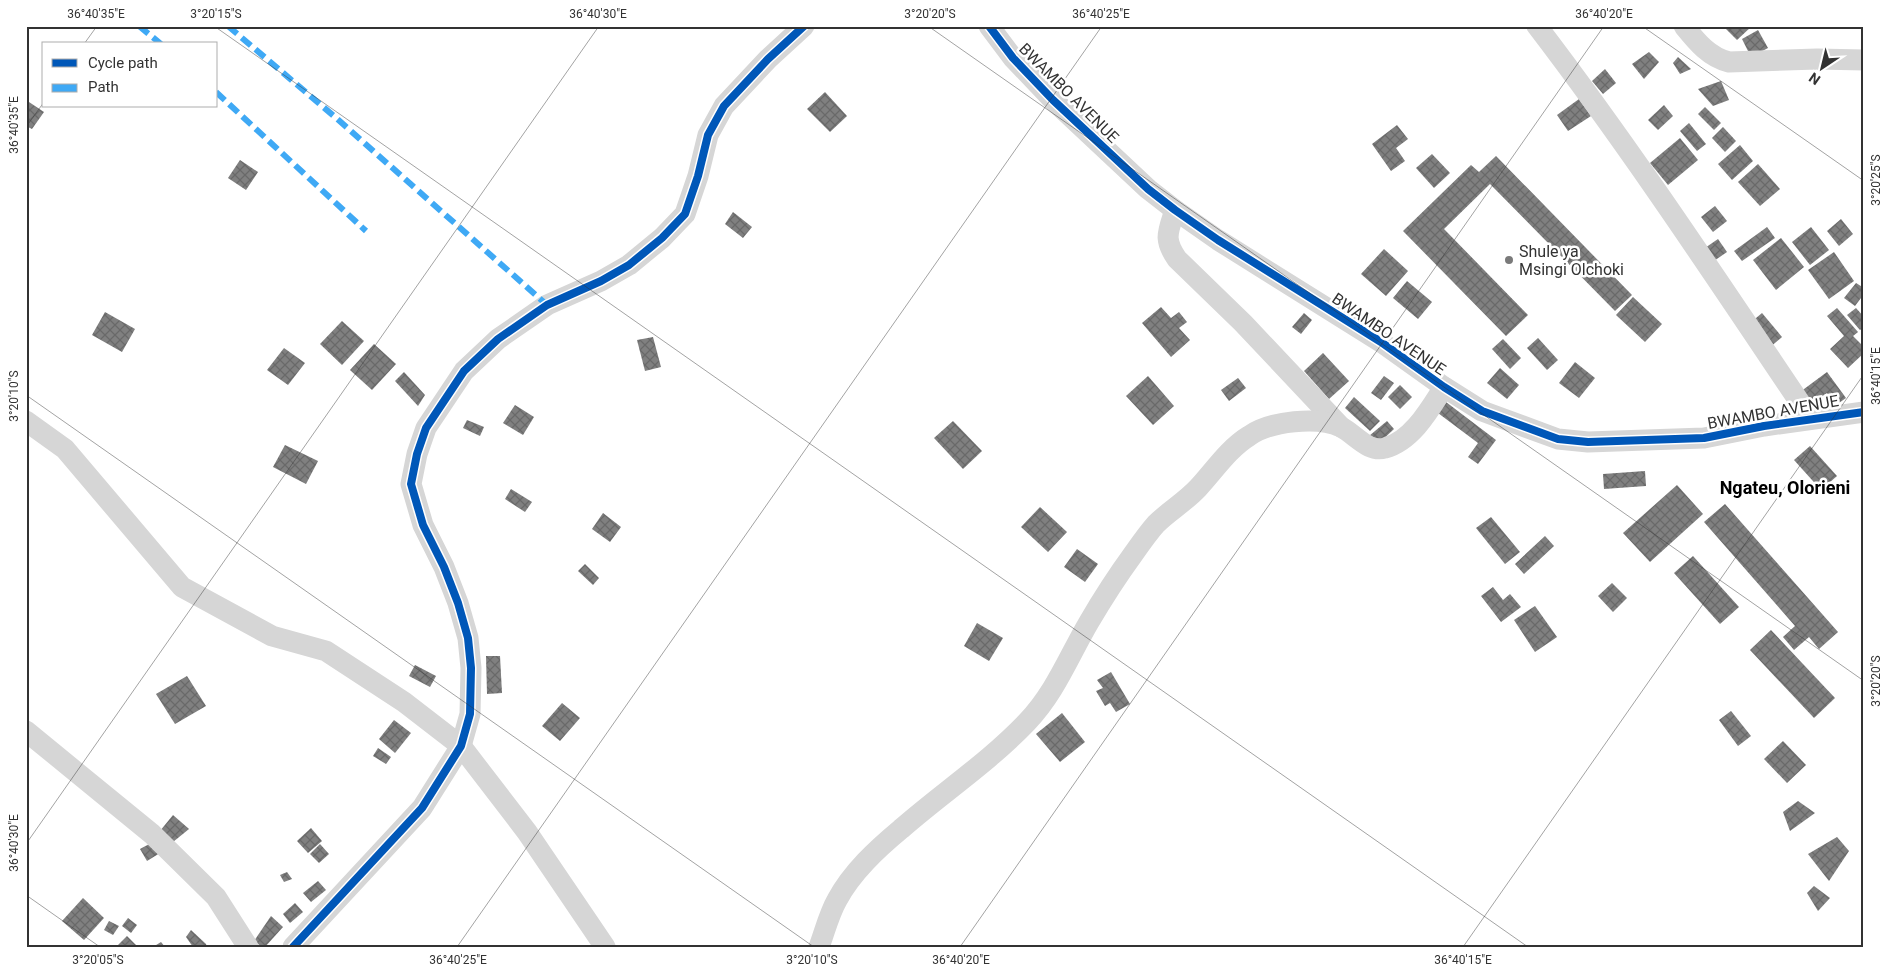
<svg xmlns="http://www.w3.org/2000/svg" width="1890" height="973" font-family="Roboto,sans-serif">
  <defs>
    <pattern id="building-cross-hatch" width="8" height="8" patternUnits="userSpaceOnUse" patternTransform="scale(1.25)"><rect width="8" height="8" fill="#808080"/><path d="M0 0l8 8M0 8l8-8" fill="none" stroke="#696969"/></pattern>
  </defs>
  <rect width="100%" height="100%" fill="#fff"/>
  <g fill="url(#building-cross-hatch)">
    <polygon points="1723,26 1752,26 1737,40"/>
    <polygon points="1758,30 1768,48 1751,57 1742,39"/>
    <polygon points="1649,52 1659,62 1644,79 1632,64"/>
    <polygon points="1678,57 1691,69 1680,74 1673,63"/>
    <polygon points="1605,69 1616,83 1603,94 1592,81"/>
    <polygon points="1721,81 1729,100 1713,106 1698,89"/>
    <polygon points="825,92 847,116 830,132 807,109"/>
    <polygon points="1579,99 1591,116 1568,131 1557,115"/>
    <polygon points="26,100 44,112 32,129 26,126"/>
    <polygon points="1664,105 1673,116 1658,130 1648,120"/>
    <polygon points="1705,107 1721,123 1714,130 1698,114"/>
    <polygon points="1689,123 1706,144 1697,151 1680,131"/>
    <polygon points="1397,125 1408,139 1396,148 1405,161 1391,171 1372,144"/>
    <polygon points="1723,127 1736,141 1725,152 1712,138"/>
    <polygon points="1680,138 1698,160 1668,185 1650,163"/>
    <polygon points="1740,145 1753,161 1732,180 1718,164"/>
    <polygon points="1432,154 1450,173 1434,188 1416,168"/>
    <polygon points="1496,156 1632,295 1615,311 1490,184 1444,229 1528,315 1506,336 1403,231 1471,165 1479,172"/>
    <polygon points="240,160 258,172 246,190 228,178"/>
    <polygon points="1758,164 1780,189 1760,206 1738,182"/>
    <polygon points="1715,206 1727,221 1713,232 1701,217"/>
    <polygon points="733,212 752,227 743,238 725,224"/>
    <polygon points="1841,219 1853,234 1839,246 1827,231"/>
    <polygon points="1767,227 1775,238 1742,261 1734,251"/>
    <polygon points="1811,227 1829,250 1810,265 1792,242"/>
    <polygon points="1781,238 1804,267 1776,290 1753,260"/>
    <polygon points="1718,239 1727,252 1711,263 1702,250"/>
    <polygon points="1384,249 1408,271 1386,296 1361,274"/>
    <polygon points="1834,252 1854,281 1829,299 1808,270"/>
    <polygon points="1407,281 1432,302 1418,319 1393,298"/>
    <polygon points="1856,283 1864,288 1864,294 1855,306 1844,298"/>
    <polygon points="1633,297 1662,324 1645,342 1616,315"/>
    <polygon points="1161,307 1171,318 1179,312 1187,322 1179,328 1190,340 1171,357 1142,323"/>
    <polygon points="1837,308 1858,332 1853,336 1864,347 1864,353 1848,368 1830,349 1844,336 1827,316"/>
    <polygon points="1856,308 1864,317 1864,327 1860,330 1847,315"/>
    <polygon points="105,312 135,329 122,352 92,335"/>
    <polygon points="1304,313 1312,320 1301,334 1292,327"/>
    <polygon points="1762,313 1782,337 1769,348 1749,324"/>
    <polygon points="342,321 364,341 342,365 320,344"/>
    <polygon points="653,337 661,367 645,371 637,340"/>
    <polygon points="1538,338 1558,360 1547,370 1527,348"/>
    <polygon points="1503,339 1521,358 1510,369 1492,349"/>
    <polygon points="374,344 396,364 372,390 350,370"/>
    <polygon points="284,348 305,363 288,385 267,370"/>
    <polygon points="1323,353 1349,381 1329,399 1304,371"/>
    <polygon points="1575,362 1595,378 1579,398 1559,383"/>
    <polygon points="1500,368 1519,385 1507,399 1487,383"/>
    <polygon points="404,372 425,395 418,406 395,381"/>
    <polygon points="1827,372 1846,398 1836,405 1827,393 1810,405 1800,392"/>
    <polygon points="1148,376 1174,406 1153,425 1126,396"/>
    <polygon points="1384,376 1394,383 1381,400 1371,393"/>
    <polygon points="1238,378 1246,388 1229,401 1221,390"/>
    <polygon points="1400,385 1412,397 1400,409 1388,397"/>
    <polygon points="1354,397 1380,421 1370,431 1345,408"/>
    <polygon points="1446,402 1496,440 1478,464 1468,457 1478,443 1438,413"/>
    <polygon points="515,405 534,417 523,435 503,423"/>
    <polygon points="467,420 484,427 480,436 463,428"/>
    <polygon points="953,421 982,451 963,469 934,438"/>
    <polygon points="1387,421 1394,429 1377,445 1369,436"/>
    <polygon points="285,445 318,461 306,484 273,467"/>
    <polygon points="1810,446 1837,476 1821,490 1794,460"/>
    <polygon points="1645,471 1646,486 1604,489 1603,474"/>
    <polygon points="1677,485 1703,514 1650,562 1623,533"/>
    <polygon points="511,489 532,502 525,512 505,499"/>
    <polygon points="1725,504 1838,632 1819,649 1809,637 1794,650 1783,637 1795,626 1704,522"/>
    <polygon points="1040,507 1067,532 1048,552 1021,527"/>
    <polygon points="603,513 621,527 610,542 592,529"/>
    <polygon points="1491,517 1520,552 1505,564 1476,528"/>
    <polygon points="1545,536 1554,546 1524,574 1515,564"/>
    <polygon points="1077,549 1098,564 1085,582 1064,567"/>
    <polygon points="1693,556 1739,607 1720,624 1674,573"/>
    <polygon points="585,564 599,578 593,585 578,571"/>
    <polygon points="1612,583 1627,598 1613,612 1598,596"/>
    <polygon points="1493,587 1503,600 1510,594 1521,607 1501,622 1481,596"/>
    <polygon points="1535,606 1557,637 1535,652 1514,620"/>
    <polygon points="977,623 1003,638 989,661 964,646"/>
    <polygon points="1771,630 1835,698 1814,718 1750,650"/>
    <polygon points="486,656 500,656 502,693 487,694"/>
    <polygon points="415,665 436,676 430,687 409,676"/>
    <polygon points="1111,672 1130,704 1116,712 1110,703 1105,706 1096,691 1103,688 1097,680"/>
    <polygon points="187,676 206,706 175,724 156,694"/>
    <polygon points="562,703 580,718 560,741 542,726"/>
    <polygon points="1731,711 1751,736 1738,746 1719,720"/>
    <polygon points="1062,713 1085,742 1060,762 1036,734"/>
    <polygon points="394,720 411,733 395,753 379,739"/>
    <polygon points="1783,741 1806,765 1787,783 1764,759"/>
    <polygon points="378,748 391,757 386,764 373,756"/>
    <polygon points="1798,801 1815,813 1790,831 1783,812"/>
    <polygon points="173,815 189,829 173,842 160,831"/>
    <polygon points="311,828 322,841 308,853 297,841"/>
    <polygon points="1837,837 1849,851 1829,881 1808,854"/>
    <polygon points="153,842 160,853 147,861 140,849"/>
    <polygon points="320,844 329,854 319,863 310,854"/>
    <polygon points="287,872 292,879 284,882 280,875"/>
    <polygon points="318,881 326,890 311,902 303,893"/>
    <polygon points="1814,886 1830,898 1818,911 1807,893"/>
    <polygon points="83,898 104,918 84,940 62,921"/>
    <polygon points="295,903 303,912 290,923 283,914"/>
    <polygon points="271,916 283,927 265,947 262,947 254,941"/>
    <polygon points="128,918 137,925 131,933 122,926"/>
    <polygon points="109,921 119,926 113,935 104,930"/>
    <polygon points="191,930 206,944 207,947 193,947 186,937"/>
    <polygon points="127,936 138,947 116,947"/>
    <polygon points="161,942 165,947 153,947"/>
  </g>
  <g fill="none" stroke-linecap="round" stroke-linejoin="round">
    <g stroke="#d6d6d6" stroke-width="21">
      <polyline points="989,26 1013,58 1053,100 1148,189 1175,210 1218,240 1381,342 1444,387 1482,411 1558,439 1588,442 1704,438 1764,426 1864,412"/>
      <path d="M1537 26C1634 153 1722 287 1811 419"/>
      <path d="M1684 26C1697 42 1709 57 1729 62L1817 59 1864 60"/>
      <path d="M1175 210C1168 232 1163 239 1177 259L1243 323 1341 427"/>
      <polyline points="26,421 65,449 182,587 272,636 326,651 404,702 461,746 527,832 605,947"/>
      <polyline points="26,731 152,834 216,897 248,947"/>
      <polyline points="293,947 422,808 461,746 470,714 471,668 468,638 458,603 444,567 423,525 411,484 417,454 426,428 464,371 498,339 547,305 601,281 629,265 662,238 685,214 698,176 708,135 724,106 768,59 804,26"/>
      <path d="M819 947C825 931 829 914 837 900 852 872 877 849 901 829 942 793 989 762 1027 722 1055 693 1069 656 1089 622 1103 598 1118 575 1134 553 1141 543 1148 533 1156 524 1169 511 1185 502 1198 488 1214 471 1228 449 1249 436 1270 421 1318 416 1341 427 1355 434 1368 453 1385 448 1412 441 1430 409 1444 387"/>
    </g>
    <g stroke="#3fa9f5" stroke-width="6" stroke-dasharray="12 6" stroke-linecap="butt">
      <polyline points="139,26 161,44"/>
      <polyline points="228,26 335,117 547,305"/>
      <polyline points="216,92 366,231"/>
    </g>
    <g stroke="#fff" stroke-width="11">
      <g id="cycleway">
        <polyline points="989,26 1013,58 1053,100 1148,189 1175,210 1218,240 1381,342 1444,387 1482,411 1558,439 1588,442 1704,438 1764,426 1864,412"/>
        <polyline points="293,947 422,808 461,746 470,714 471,668 468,638 458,603 444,567 423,525 411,484 417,454 426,428 464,371 498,339 547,305 601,281 629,265 662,238 685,214 698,176 708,135 724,106 768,59 804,26"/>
      </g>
    </g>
    <use href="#cycleway" stroke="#0057b8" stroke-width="8"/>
  </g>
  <path fill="none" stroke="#323232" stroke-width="1" stroke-opacity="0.45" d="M214 26 1528 947M928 26 1864 681M1642 26 1864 181M84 44 97 26M26 127 44 102M26 395 814 947M26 844 599 26M26 895 100 947M457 947 1102 26M960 947 1604 26M1463 947 1864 374"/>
  <circle fill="#7a7a7a" stroke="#fff" stroke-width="2" cx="1509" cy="260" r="5"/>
  <g text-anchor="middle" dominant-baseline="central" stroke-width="5" stroke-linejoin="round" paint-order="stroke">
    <g font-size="16" fill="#323232" stroke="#fff">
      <text transform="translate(1069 93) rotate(45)">BWAMBO AVENUE</text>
      <text transform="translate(1389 334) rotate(34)">BWAMBO AVENUE</text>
      <text transform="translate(1773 412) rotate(-10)">BWAMBO AVENUE</text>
    </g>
    <g font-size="16" fill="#323232" stroke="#fff" text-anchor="start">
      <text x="1519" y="251">Shule ya<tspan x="1519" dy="18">Msingi Olchoki</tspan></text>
    </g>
    <g font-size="18" font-weight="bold" fill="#000" stroke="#fff">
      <text x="1785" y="487">Ngateu, Olorieni</text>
    </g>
  </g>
  <rect width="1890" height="973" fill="none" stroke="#ffffff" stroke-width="55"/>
  <rect x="42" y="42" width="175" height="65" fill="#ffffff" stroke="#adadad"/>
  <rect x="52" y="59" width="25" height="8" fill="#0057b8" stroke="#adadad"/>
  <text x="88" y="68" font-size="15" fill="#323232">Cycle path</text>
  <rect x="52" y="84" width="25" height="8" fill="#3fa9f5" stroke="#adadad"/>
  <text x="88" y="92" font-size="15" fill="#323232">Path</text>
  <g transform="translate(1822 68) rotate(215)" stroke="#ffffff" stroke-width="4" paint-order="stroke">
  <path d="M0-4L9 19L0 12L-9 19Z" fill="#323232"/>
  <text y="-8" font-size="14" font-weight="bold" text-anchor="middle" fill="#323232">N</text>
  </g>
  <rect x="28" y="28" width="1834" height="918" fill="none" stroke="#323232" stroke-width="2"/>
  <g font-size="12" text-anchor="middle" fill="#323232">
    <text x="96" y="18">36°40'35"E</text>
    <text x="216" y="18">3°20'15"S</text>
    <text x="598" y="18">36°40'30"E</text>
    <text x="930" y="18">3°20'20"S</text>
    <text x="1101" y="18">36°40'25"E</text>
    <text x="1604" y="18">36°40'20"E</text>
    <text transform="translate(14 125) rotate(-90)" y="4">36°40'35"E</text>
    <text transform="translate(1876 180) rotate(-90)" y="4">3°20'25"S</text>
    <text transform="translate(1876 376) rotate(-90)" y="4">36°40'15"E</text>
    <text transform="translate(14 396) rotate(-90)" y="4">3°20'10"S</text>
    <text transform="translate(1876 681) rotate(-90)" y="4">3°20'20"S</text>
    <text transform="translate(14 843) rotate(-90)" y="4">36°40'30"E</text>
    <text x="98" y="964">3°20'05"S</text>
    <text x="458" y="964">36°40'25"E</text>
    <text x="812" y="964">3°20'10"S</text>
    <text x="961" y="964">36°40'20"E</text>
    <text x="1463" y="964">36°40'15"E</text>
  </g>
</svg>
